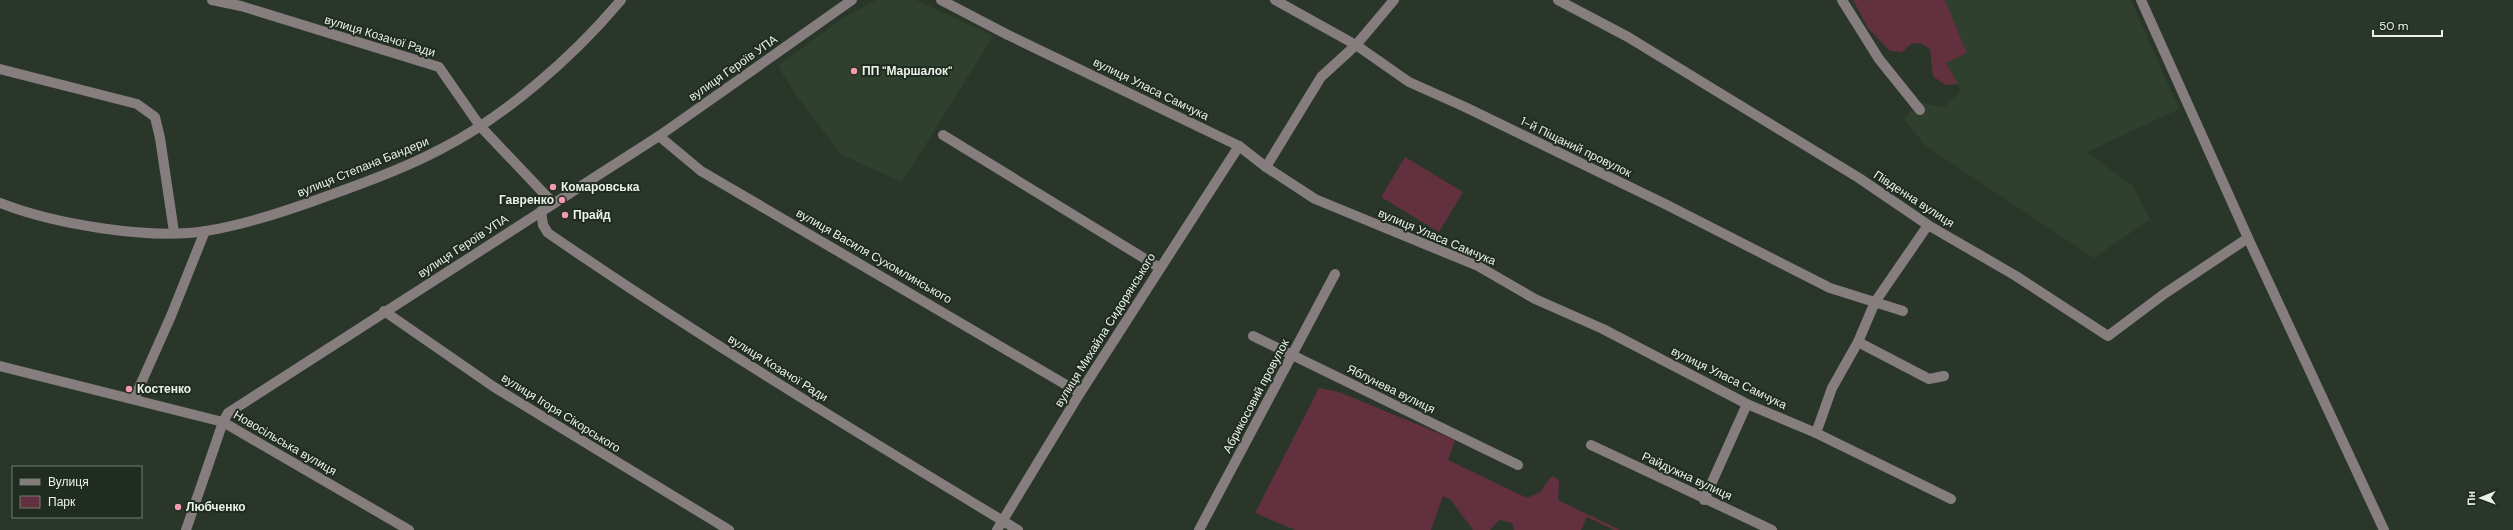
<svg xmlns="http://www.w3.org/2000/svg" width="2513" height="530" font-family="'DM Sans',sans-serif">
  <rect width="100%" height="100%" fill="#2a3629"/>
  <g fill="#30402f">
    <polygon points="877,0 916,0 993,36 902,182 842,155 795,94 778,66 841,19"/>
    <polygon points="1945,0 2131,0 2179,109 2087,152 2133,186 2150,219 2094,258 1926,146 1904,119 1919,102 1943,108 1961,91 1946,63 1967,53"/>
  </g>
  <g fill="#633040">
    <polygon points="1853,0 1945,0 1967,53 1946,63 1958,84 1945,85 1933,76 1930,49 1921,43 1911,44 1902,52 1890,51 1868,28"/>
    <polygon points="1405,157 1463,192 1439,232 1381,197"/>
    <polygon points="1319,388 1339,392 1455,440 1448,460 1527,498 1540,492 1552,476 1559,480 1558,500 1620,530 1614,530 1587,517 1581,530 1514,530 1512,523 1499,520 1490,530 1473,530 1451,500 1443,496 1431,530 1295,530 1255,513"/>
  </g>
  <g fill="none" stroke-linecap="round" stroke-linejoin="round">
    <g stroke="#867d7f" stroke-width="10">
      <polyline points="212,0 241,6 439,67 480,126 553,203"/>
      <polyline points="941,0 1008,35 1239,146 1266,167 1315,199 1478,266 1535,299 1603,329 1747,404 1816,433 1951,499"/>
      <polyline points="1275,0 1356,45 1409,82 1465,107 1667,205 1830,288 1903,311"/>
      <polyline points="1558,0 1628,37 1859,178 1928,225 2016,276 2108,336 2164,294 2248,238"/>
      <polyline points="1842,0 1879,59 1920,110"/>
      <polyline points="2141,0 2248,238 2384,530"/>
      <polyline points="0,69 137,104 155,117 160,138 174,232"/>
      <polyline points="943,135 1160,268"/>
      <polyline points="659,136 701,171 1080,393"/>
      <polyline points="1266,167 1321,77 1356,45 1394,0"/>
      <path d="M0 203C53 224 149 240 206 231 248 224 290 210 330 195 367 182 405 168 439 150 506 116 573 57 621 0"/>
      <path d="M541 211 543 225 548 233C701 338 859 434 1018 530"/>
      <polyline points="384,311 494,387 729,530"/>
      <polyline points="1253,336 1518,465"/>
      <polyline points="1858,342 1929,379 1944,376"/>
      <polyline points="0,366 223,422 409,530"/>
      <polyline points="134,399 171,316 205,231"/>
      <polyline points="1816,433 1832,388 1858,342 1875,302 1928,225"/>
      <polyline points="1591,445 1772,530"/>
      <polyline points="1704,500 1747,404"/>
      <polyline points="186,530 223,422 228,413 659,136 852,0"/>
      <polyline points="997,530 1080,393 1239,146"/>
      <polyline points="1199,530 1335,274"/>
    </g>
  </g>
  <g fill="#f19ab1" stroke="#212c20" stroke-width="1.5">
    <circle cx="854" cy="71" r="4"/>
    <circle cx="553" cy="187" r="4"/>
    <circle cx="562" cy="200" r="4"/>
    <circle cx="565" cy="215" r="4"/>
    <circle cx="129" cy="389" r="4"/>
    <circle cx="178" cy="507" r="4"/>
  </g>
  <g text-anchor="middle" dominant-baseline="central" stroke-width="4" stroke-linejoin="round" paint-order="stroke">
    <g font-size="12" fill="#ebf2ea" stroke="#212c20">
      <text transform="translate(380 36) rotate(17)">вулиця Козачої Ради</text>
      <text transform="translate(733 68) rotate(-35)">вулиця Героїв УПА</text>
      <text transform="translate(1151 89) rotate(26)">вулиця Уласа Самчука</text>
      <text transform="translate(1576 147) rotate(26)">1-й Піщаний провулок</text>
      <text transform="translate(363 167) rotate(-22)">вулиця Степана Бандери</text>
      <text transform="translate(1914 199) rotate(33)">Південна вулиця</text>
      <text transform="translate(1437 237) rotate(23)">вулиця Уласа Самчука</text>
      <text transform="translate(463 246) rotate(-33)">вулиця Героїв УПА</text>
      <text transform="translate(874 256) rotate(30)">вулиця Василя Сухомлинського</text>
      <text transform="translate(1105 330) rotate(-58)">вулиця Михайла Сидорянського</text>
      <text transform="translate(778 368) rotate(32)">вулиця Козачої Ради</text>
      <text transform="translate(1729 378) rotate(26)">вулиця Уласа Самчука</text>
      <text transform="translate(1391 389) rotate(26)">Яблунева вулиця</text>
      <text transform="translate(1256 396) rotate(-62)">Абрикосовий провулок</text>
      <text transform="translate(561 413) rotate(32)">вулиця Ігоря Сікорського</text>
      <text transform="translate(285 443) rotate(30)">Новосільська вулиця</text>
      <text transform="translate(1687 476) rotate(25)">Райдужна вулиця</text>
    </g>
    <g font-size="12" font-weight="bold" fill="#ebf2ea" stroke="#212c20" text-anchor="start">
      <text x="862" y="71">ПП "Маршалок"</text>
      <text x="561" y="187">Комаровська</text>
      <text x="554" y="200" text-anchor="end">Гавренко</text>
      <text x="573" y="215">Прайд</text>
      <text x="137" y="389">Костенко</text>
      <text x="186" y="507">Любченко</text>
    </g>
  </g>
  <rect x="12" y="466" width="130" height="52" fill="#212c20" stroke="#727b71"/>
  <rect x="20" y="479" width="20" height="6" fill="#867d7f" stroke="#727b71"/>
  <text x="48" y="486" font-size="12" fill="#ebf2ea">Вулиця</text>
  <rect x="20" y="496" width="20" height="12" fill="#633040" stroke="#727b71"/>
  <text x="48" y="506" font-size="12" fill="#ebf2ea">Парк</text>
  <g transform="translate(2481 498) rotate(269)" stroke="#212c20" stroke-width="3" paint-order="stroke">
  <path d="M0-3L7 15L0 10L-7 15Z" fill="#ebf2ea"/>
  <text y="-6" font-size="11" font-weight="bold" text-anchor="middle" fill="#ebf2ea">Пн</text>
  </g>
  <path d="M2373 30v6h69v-6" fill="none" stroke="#ebf2ea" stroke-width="2"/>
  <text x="2379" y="30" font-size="12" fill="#ebf2ea" stroke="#212c20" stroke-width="3" paint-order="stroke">50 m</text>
</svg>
